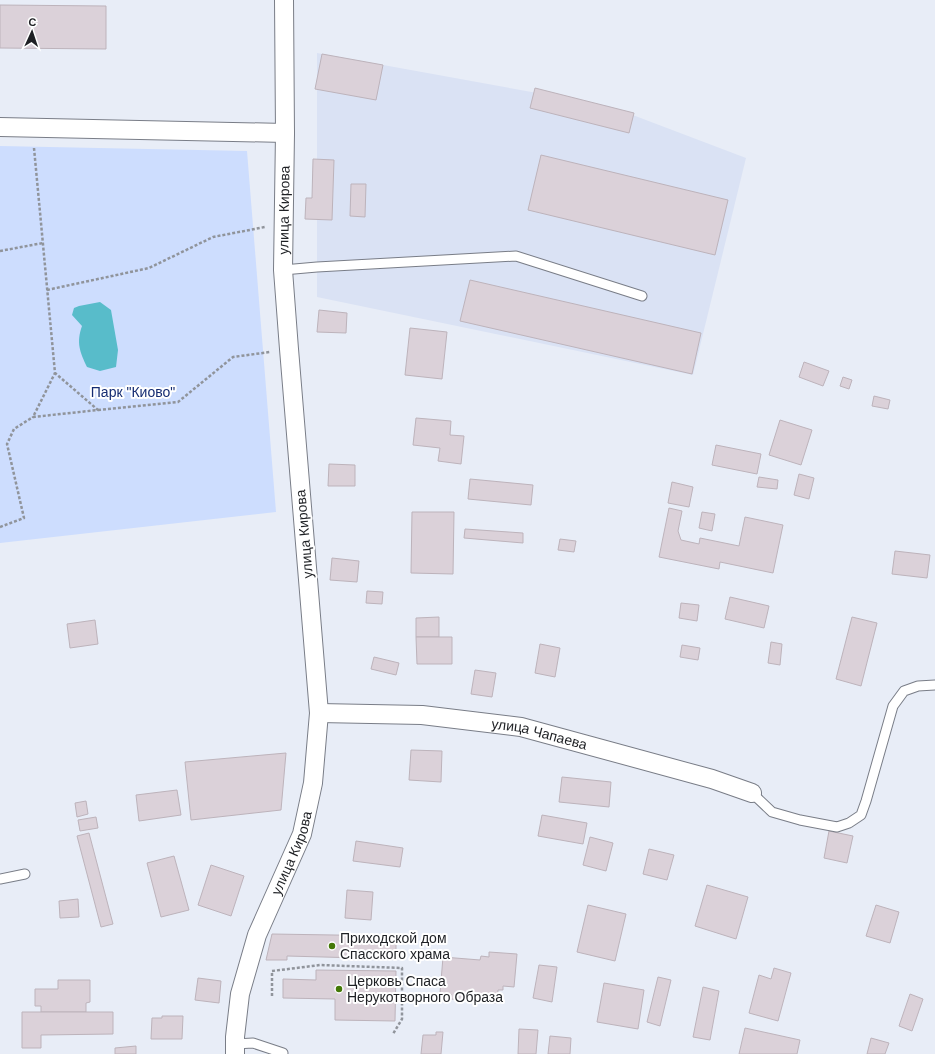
<svg xmlns="http://www.w3.org/2000/svg" width="935" height="1054" font-family="Arial,sans-serif">
  <rect width="100%" height="100%" fill="#e8edf7"/>
  <polygon fill="#dae2f4" points="317,53 609,106 746,158 693,375 317,297"/>
  <polygon fill="#cdddfe" points="0,146 247,151 276,512 0,543"/>
  <path fill="#58bcca" d="M100 302 111 310 118 350 116 367 100 371 87 367C80 352 76 343 82 326L72 315 74 308 79 306Z"/>
  <g fill="#dbd1d9" stroke="#bdb3bb">
    <polygon points="0,5 106,6 106,49 0,48"/>
    <polygon points="322,54 383,65 376,100 315,89"/>
    <polygon points="535,88 634,113 629,133 530,108"/>
    <polygon points="541,155 728,200 715,255 528,210"/>
    <polygon points="313,159 334,160 332,220 305,219 306,198 312,198"/>
    <polygon points="351,184 366,184 365,217 350,216"/>
    <polygon points="470,280 701,333 692,374 460,321"/>
    <polygon points="319,310 347,313 346,333 317,332"/>
    <polygon points="410,328 447,332 442,379 405,375"/>
    <polygon points="804,362 829,371 823,386 799,377"/>
    <polygon points="843,377 852,380 849,389 840,386"/>
    <polygon points="874,396 890,400 888,409 872,406"/>
    <polygon points="416,418 451,421 450,435 464,436 461,464 438,461 440,448 413,445"/>
    <polygon points="780,420 812,430 801,465 769,455"/>
    <polygon points="716,445 761,454 757,474 712,465"/>
    <polygon points="329,464 355,465 355,486 328,486"/>
    <polygon points="799,474 814,478 809,499 794,495"/>
    <polygon points="759,477 778,480 777,489 757,487"/>
    <polygon points="470,479 533,485 531,505 468,499"/>
    <polygon points="672,482 693,487 689,507 668,503"/>
    <polygon points="669,508 682,511 678,531 681,540 699,544 700,538 739,546 745,517 783,525 773,573 720,562 719,569 659,557"/>
    <polygon points="412,512 454,512 453,574 411,573"/>
    <polygon points="702,512 715,514 712,531 699,528"/>
    <polygon points="465,529 523,533 523,543 464,538"/>
    <polygon points="560,539 576,541 574,552 558,550"/>
    <polygon points="895,551 930,555 927,578 892,574"/>
    <polygon points="332,558 359,561 357,582 330,580"/>
    <polygon points="367,591 383,592 382,604 366,603"/>
    <polygon points="730,597 769,606 764,628 725,619"/>
    <polygon points="681,603 699,605 697,621 679,618"/>
    <polygon points="439,617 439,637 416,637 416,618"/>
    <polygon points="852,617 877,623 861,686 836,679"/>
    <polygon points="95,620 98,644 70,648 67,624"/>
    <polygon points="416,637 452,637 452,664 417,664"/>
    <polygon points="771,642 782,644 780,665 768,663"/>
    <polygon points="540,644 560,648 555,677 535,673"/>
    <polygon points="682,645 700,648 698,660 680,657"/>
    <polygon points="374,657 399,663 396,675 371,669"/>
    <polygon points="475,670 496,673 492,697 471,694"/>
    <polygon points="411,750 442,751 441,782 409,780"/>
    <polygon points="286,753 281,810 191,820 185,762"/>
    <polygon points="562,777 611,782 609,807 559,802"/>
    <polygon points="177,790 181,815 139,821 136,795"/>
    <polygon points="86,801 88,814 77,817 75,803"/>
    <polygon points="542,815 587,823 583,844 538,836"/>
    <polygon points="96,817 98,828 80,831 78,820"/>
    <polygon points="829,831 853,836 847,863 824,858"/>
    <polygon points="89,833 113,924 101,927 77,836"/>
    <polygon points="590,837 613,843 606,871 583,865"/>
    <polygon points="356,841 403,848 400,867 353,861"/>
    <polygon points="649,849 674,855 667,880 643,874"/>
    <polygon points="174,856 189,910 161,917 147,863"/>
    <polygon points="211,865 244,876 231,916 198,905"/>
    <polygon points="707,885 748,897 736,939 695,926"/>
    <polygon points="347,890 373,892 371,920 345,918"/>
    <polygon points="78,899 79,917 60,918 59,901"/>
    <polygon points="588,905 626,914 615,961 577,952"/>
    <polygon points="876,905 899,912 890,943 866,936"/>
    <polygon points="272,934 396,936 396,959 287,956 287,960 266,960"/>
    <polygon points="489,952 517,954 514,987 503,986 503,990 498,990 497,1003 451,999 451,994 440,993 443,957 480,960 481,956 489,957"/>
    <polygon points="539,965 557,967 552,1002 533,998"/>
    <polygon points="774,968 791,973 778,1021 749,1013 759,975 771,979"/>
    <polygon points="316,970 396,971 395,1021 335,1020 335,999 283,998 283,979 316,980"/>
    <polygon points="658,977 671,980 660,1026 647,1022"/>
    <polygon points="198,978 221,981 219,1003 195,1000"/>
    <polygon points="58,980 90,980 90,1002 86,1003 86,1012 41,1012 41,1006 35,1006 35,989 58,989"/>
    <polygon points="604,983 644,990 638,1029 597,1022"/>
    <polygon points="703,987 719,991 710,1040 693,1037"/>
    <polygon points="910,994 923,999 912,1031 899,1026"/>
    <polygon points="22,1012 113,1012 113,1034 41,1035 41,1048 22,1048"/>
    <polygon points="162,1016 183,1016 182,1039 151,1039 152,1018 162,1018"/>
    <polygon points="745,1028 800,1040 797,1054 739,1054"/>
    <polygon points="519,1029 538,1030 536,1054 518,1054"/>
    <polygon points="436,1032 443,1032 441,1054 421,1054 423,1035 436,1035"/>
    <polygon points="550,1036 571,1038 570,1054 548,1054"/>
    <polygon points="871,1038 889,1043 885,1054 867,1054"/>
    <polygon points="136,1046 136,1054 115,1054 115,1048"/>
  </g>
  <g fill="none" stroke-linecap="round" stroke-linejoin="round">
    <g stroke="#797d87" stroke-width="11">
      <g id="lane">
        <polyline points="283,270 317,267 516,256 642,296"/>
        <polyline points="752,793 772,812 800,820 837,827 849,823 861,815 866,801 893,706 904,691 918,686 935,685"/>
        <polyline points="0,879 25,874"/>
        <polyline points="235,1044 253,1043 283,1053"/>
      </g>
    </g>
    <g stroke="#797d87" stroke-width="20">
      <g id="street">
        <polyline points="0,127 285,133"/>
        <path id="s1" d="M319 713 422 715 521 727 712 779 752 793"/>
        <path id="s2" d="M235 1054V1037L240 994 257 935 302 834 313 783 319 713 289 349 283 270 285 133 284 0"/>
      </g>
    </g>
    <g stroke="#90949b" stroke-width="2.5" stroke-dasharray="3 2" stroke-linecap="butt">
      <polyline points="34,148 55,373 33,417 98,410 55,373"/>
      <polyline points="0,251 43,243"/>
      <polyline points="47,290 149,268 213,237 265,227"/>
      <polyline points="98,410 178,402 233,357 270,352"/>
      <polyline points="0,527 24,518 7,444 14,429 33,417"/>
      <polyline points="272,996 272,971 320,965 402,968 402,1019 393,1034"/>
    </g>
    <use href="#lane" stroke="#fff" stroke-width="9"/>
    <use href="#street" stroke="#fff" stroke-width="18"/>
  </g>
  <g fill="#447807" stroke="#fff" stroke-width="1.5">
    <circle cx="332" cy="946" r="4"/>
    <circle cx="339" cy="989" r="4"/>
  </g>
  <g text-anchor="middle" dominant-baseline="central" stroke-width="4" stroke-linejoin="round" paint-order="stroke">
    <g font-size="14" fill="#1e2024" stroke="#fff">
      <text stroke="none"><textPath href="#s2" startOffset="859">улица Кирова</textPath></text>
      <text transform="translate(304 534) rotate(-95)">улица Кирова</text>
      <text stroke="none"><textPath href="#s1" startOffset="222">улица Чапаева</textPath></text>
      <text stroke="none"><textPath href="#s2" startOffset="211">улица Кирова</textPath></text>
    </g>
    <g font-size="14" fill="#152c72" stroke="#fff">
      <text x="133" y="392">Парк "Киово"</text>
    </g>
    <g font-size="14" fill="#1e2024" stroke="#fff" text-anchor="start">
      <text x="340" y="938">Приходской дом<tspan x="340" dy="16">Спасского храма</tspan></text>
      <text x="347" y="981">Церковь Спаса<tspan x="347" dy="16">Нерукотворного Образа</tspan></text>
    </g>
  </g>
  <g transform="translate(32 32) rotate(3)" stroke="#ffffff" stroke-width="3" paint-order="stroke">
  <path d="M0-3L7 15L0 10L-7 15Z" fill="#1e2024"/>
  <text y="-6" font-size="11" font-weight="bold" text-anchor="middle" fill="#1e2024">С</text>
  </g>
</svg>
